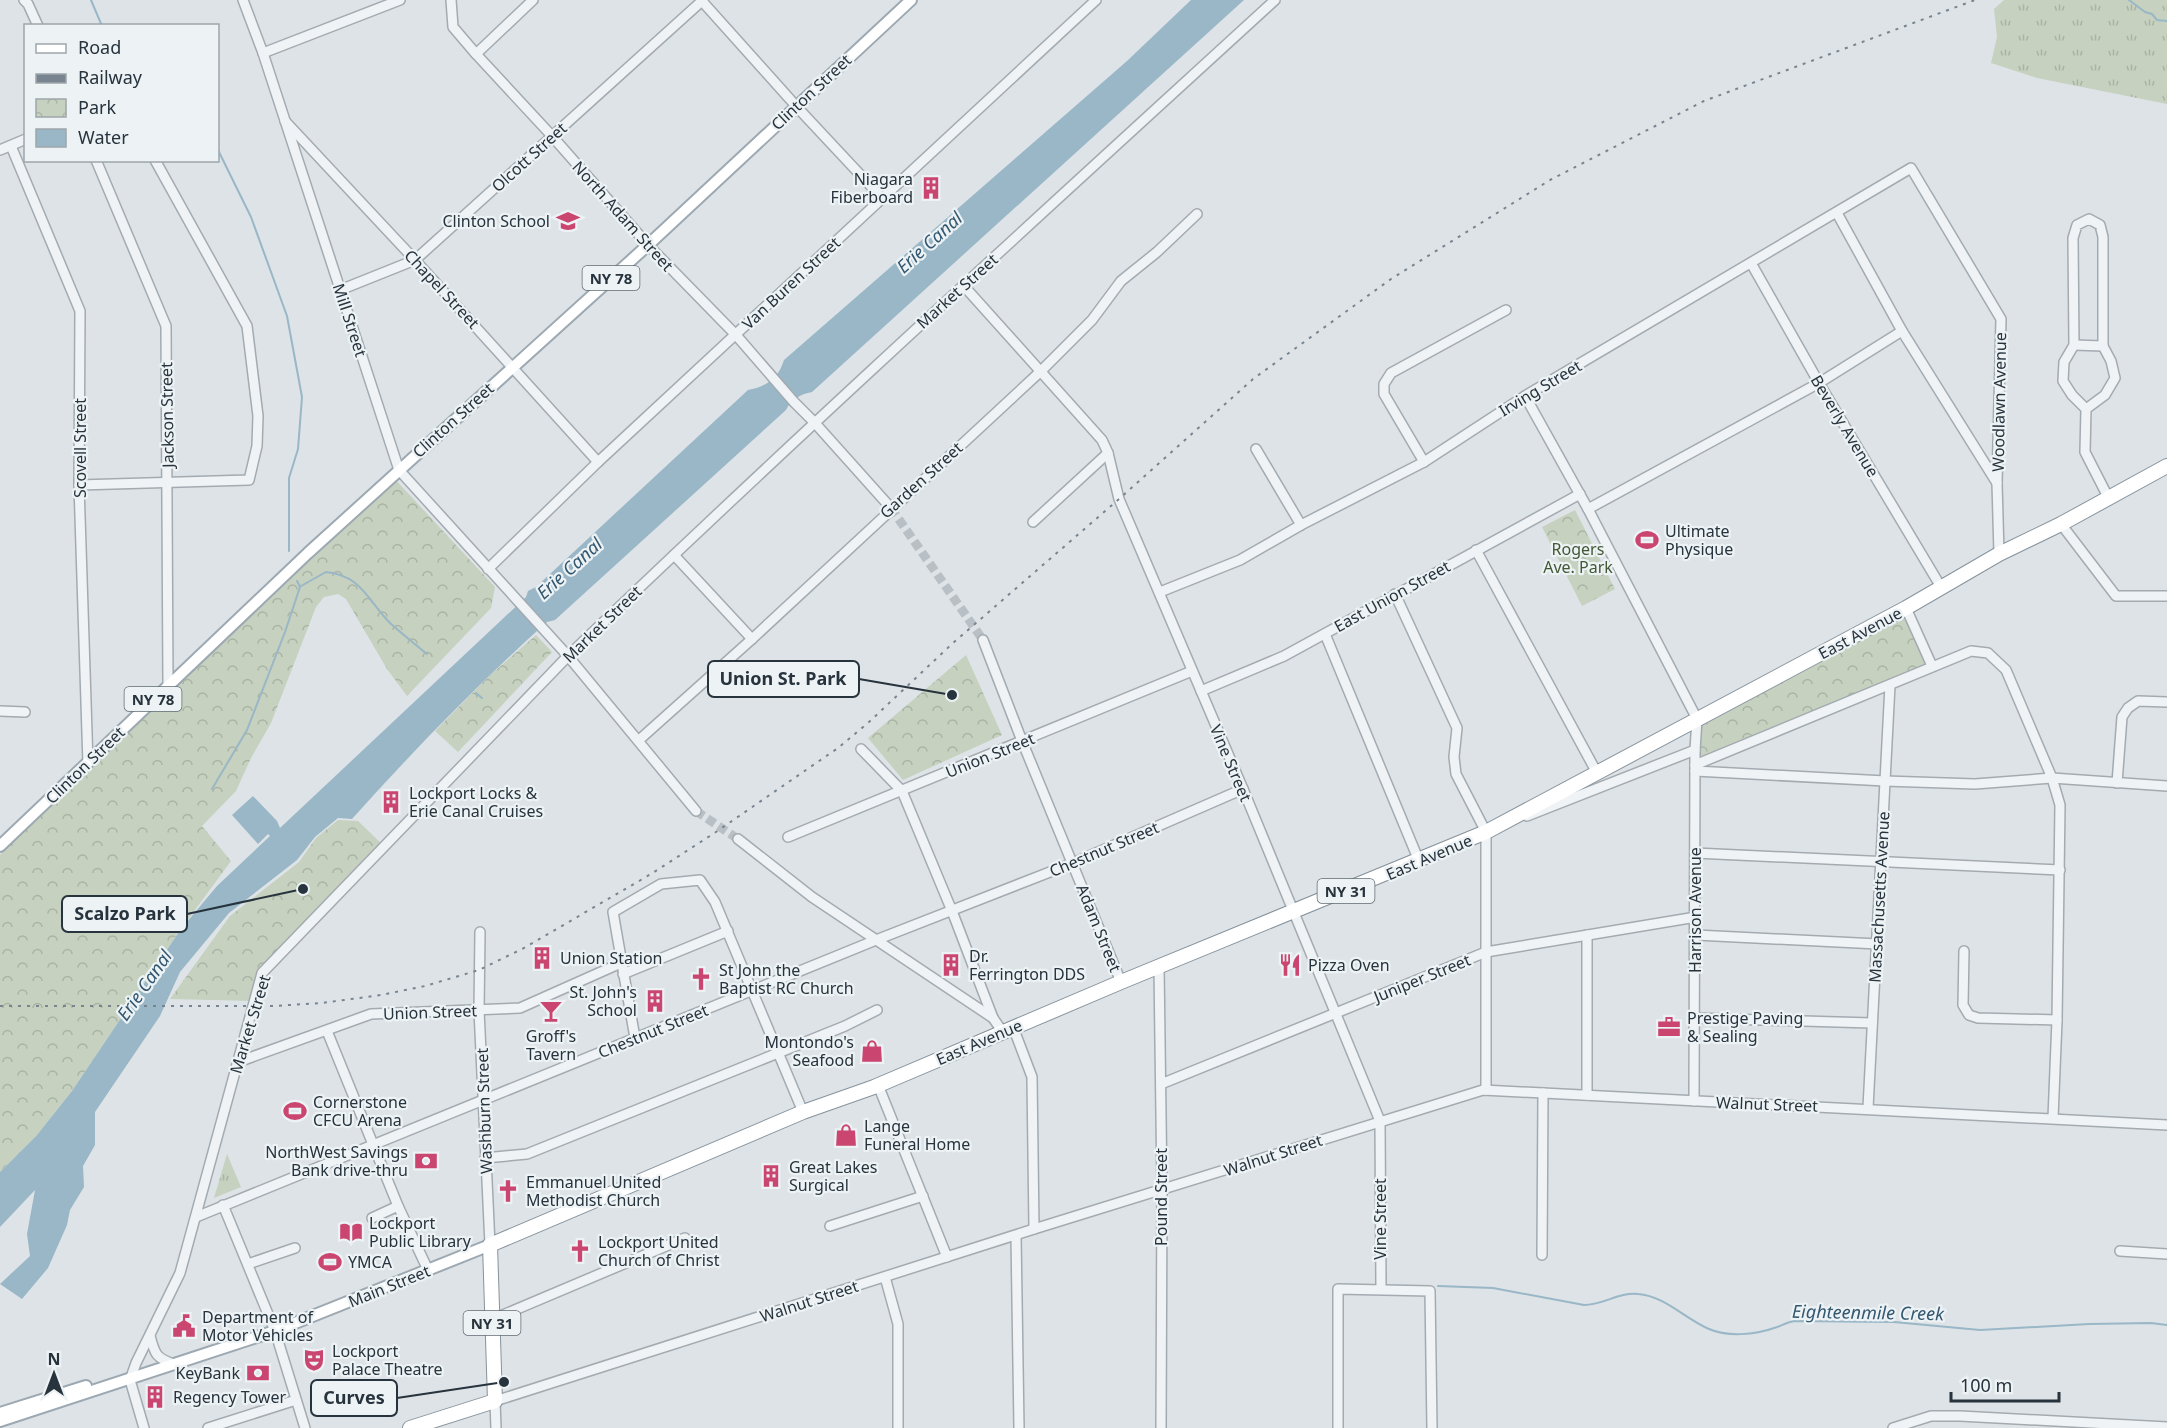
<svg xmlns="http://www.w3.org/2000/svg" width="2167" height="1428" font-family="'Noto Sans',sans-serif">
  <defs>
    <pattern id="grass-tufts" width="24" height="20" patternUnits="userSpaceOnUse" patternTransform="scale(1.5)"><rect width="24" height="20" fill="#c6d1bf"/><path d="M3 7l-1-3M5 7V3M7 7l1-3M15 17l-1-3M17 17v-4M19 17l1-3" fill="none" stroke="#aab4a5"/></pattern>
    <pattern id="park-crowns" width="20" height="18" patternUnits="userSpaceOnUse" patternTransform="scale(1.5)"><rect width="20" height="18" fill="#c6d1bf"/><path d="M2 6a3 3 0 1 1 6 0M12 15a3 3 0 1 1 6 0" fill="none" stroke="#aab4a5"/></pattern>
  </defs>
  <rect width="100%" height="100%" fill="#dee3e7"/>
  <g fill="url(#grass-tufts)">
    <polygon points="2004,0 2167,0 2167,104 2037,78 1991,63 1997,37 1994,9"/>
    <polygon points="227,1154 241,1187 214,1198"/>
  </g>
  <g fill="url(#park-crowns)">
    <polygon points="392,476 495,587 491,608 407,696 387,669 346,599 338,594 324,597 316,607 271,723 251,758 236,791 202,826 231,861 181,929 72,1091 37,1135 0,1172 0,855 7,846"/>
    <polygon points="1575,510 1615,589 1582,606 1542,527"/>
    <polygon points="1906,617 1926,665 1701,759 1701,726"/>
    <polygon points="536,635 552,652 458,752 435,731 489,676"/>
    <polygon points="966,655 1002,735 903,780 868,738"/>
    <polygon points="338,820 358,821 384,846 260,972 253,1001 170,999 230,916 299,862 316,838"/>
  </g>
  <path fill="#99b7c6" d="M1191 0H1244L812 392C801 394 791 399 786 410L555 620 547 622C478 684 414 750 352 819L338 818 315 837 297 860 229 913 180 972 160 1016 95 1112V1145L83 1166 84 1187 70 1210 67 1225 48 1268 22 1299 0 1284 30 1256 27 1234 35 1190 0 1227V1172L37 1135 72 1091 181 929 217 886 270 836 268 834 258 844 232 815 253 796 277 821 280 828 526 597 528 591 536 587 748 390C767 386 778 379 784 360L1127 61Z"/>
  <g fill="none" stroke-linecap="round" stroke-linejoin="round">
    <g stroke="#99b7c6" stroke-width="2">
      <polyline points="91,0 102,26"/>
      <polyline points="2129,0 2145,12 2152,14 2157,20 2167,21"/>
      <polyline points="218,150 251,217 287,316 302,397 298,449 289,478 289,551"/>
      <polyline points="297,581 300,587"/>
      <path d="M301 586 326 572C361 575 368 601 390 623 402 634 415 644 427 654"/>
      <polyline points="476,693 482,698"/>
      <polyline points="212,789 247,730 285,632 300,587"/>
      <path d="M1438 1286 1493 1288 1584 1305C1603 1305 1619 1292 1638 1294 1665 1296 1685 1319 1709 1329 1727 1337 1755 1335 1774 1328 1781 1326 1787 1322 1795 1321L1894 1322 1980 1330 2089 1324 2151 1323 2167 1325"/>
    </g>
    <g stroke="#b9c0c5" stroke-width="9" stroke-dasharray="9 4.5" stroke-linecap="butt">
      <polyline points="891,508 983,640"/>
      <polyline points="696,811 738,839"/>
    </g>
    <g stroke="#a3abb1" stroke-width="12">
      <g id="minor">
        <polyline points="24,0 28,4 38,26"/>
        <polyline points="243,0 263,53 399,470 568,656 696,811"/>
        <polyline points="451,0 453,27 476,54 552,136 648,245 736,335 794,402 814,422 891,508"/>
        <polyline points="701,0 796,106 882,198"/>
        <polyline points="263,53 400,0"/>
        <polyline points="476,54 533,0"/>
        <polyline points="285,121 415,260 598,462"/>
        <polyline points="11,146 80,311 79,485 88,764"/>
        <polyline points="0,150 26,139"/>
        <polyline points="96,160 166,326 168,684"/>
        <polyline points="1837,213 1902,331 1997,483"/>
        <polyline points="1751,263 1819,383 1941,587"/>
        <polyline points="963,285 1102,440 1108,453 1119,499 1243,789 1380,1121 1381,1289"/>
        <polyline points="340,290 415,260 703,0"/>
        <polyline points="2074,345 2103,346"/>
        <polyline points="1525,396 1588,509 1697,719 1695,750 1694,1101"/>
        <polyline points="2086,409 2105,395 2115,378 2111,361 2103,346 2103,237 2100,225 2089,219 2077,225 2073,238 2074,345 2064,362 2063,381 2072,395 2086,409 2085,452 2108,497"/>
        <polyline points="1256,449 1301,525"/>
        <polyline points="1424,462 1384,394 1384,384 1391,373 1506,310"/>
        <polyline points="79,485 249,480 257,446 258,416 247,326 155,160"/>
        <polyline points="1588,509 1819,383 1902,331"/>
        <polyline points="1033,522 1108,453"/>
        <polyline points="2061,524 2116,596 2167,596"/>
        <polyline points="1476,550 1597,773"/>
        <polyline points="674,555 752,639"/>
        <polyline points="488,569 598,462 1096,0"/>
        <polyline points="1160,592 1240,560 1301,525 1424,462 1525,396 1911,168 2001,319 1997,483 1999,554"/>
        <polyline points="1395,594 1457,728 1454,757 1456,774 1486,832 1486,1090"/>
        <polyline points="1906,608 1932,666"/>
        <polyline points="1325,634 1419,861"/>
        <polyline points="983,640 1022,741 1121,982"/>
        <polyline points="1201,691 1284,656 1580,494"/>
        <polyline points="0,711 25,712"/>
        <polyline points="639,740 752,639 1041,371 1092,320 1121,281 1157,252 1197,214"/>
        <polyline points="861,749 902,791 952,911 993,1018"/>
        <polyline points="1695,765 1971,651 1988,653 2006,670 2052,778 2060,805 2057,1020 2053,1118"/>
        <polyline points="1695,771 1885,781 1975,784 2052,778 2167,786"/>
        <polyline points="2117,783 2122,717 2128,708 2138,701 2167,702"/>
        <polyline points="1527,816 1695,750"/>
        <polyline points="788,837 1192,671"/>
        <polyline points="738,839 812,897 993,1018 1002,1031"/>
        <polyline points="1695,853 2060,870"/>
        <polyline points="480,932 479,1010 490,1245"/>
        <polyline points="1587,935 1587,1095"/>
        <polyline points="1696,935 1878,944"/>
        <polyline points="1964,951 1963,1005 1969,1015 1978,1018 2057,1020"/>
        <polyline points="1159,967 1162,1190 1161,1428"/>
        <polyline points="623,974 728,931"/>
        <polyline points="1694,1018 1872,1023"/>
        <polyline points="1013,1027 1032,1077 1034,1229"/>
        <polyline points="327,1031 398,1206 428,1270"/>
        <polyline points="635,1038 613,912 661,884 700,880 715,902 803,1112"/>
        <polyline points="238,1062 371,1014 520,1008 621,963"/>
        <polyline points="1161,1084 1486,952 1696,917"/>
        <polyline points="878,1085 947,1257"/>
        <polyline points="1868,1108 1890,685"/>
        <polyline points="485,1158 527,1154 845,1026 877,1010"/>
        <polyline points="223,1205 275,1331 305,1428"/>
        <polyline points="196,1217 876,940 1073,863 1243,789"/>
        <polyline points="372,1218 398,1206"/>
        <polyline points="830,1226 923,1196"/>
        <polyline points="1016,1236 1019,1428"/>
        <polyline points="2120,1251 2167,1254"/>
        <polyline points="1542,1255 1543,1093"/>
        <polyline points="248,1264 295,1248"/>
        <polyline points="885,1277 898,1324 898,1428"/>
        <polyline points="491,1320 685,1238"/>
        <path d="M150 1336C155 1355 156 1358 176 1365"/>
        <path d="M144 1428 130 1380 136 1363 180 1273 262 973 568 656C800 433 1038 217 1275 0"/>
        <polyline points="208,1428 296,1400"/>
        <polyline points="496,1428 495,1401 1034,1229 1483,1090 2167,1125"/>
        <polyline points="1338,1428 1338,1289 1430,1291 1432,1428"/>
        <polyline points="1893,1428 1931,1416 1960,1416 2167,1427"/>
      </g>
    </g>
    <g stroke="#9da9b2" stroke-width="14">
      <g id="major">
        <polyline points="0,846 308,553 648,245 911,0"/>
        <polyline points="0,1413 86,1386"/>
        <polyline points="0,1421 275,1331 490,1245"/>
      </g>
    </g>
    <g stroke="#86939d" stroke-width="16">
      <polyline id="highway" points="410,1428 495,1401 490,1245 803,1112 874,1087 1121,982 1486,832 1906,608 1999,554 2061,524 2167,466"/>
    </g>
    <use href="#minor" stroke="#f0f3f5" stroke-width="9"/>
    <use href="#major" stroke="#fff" stroke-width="10"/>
    <use href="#highway" stroke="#fff" stroke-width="14"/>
    <polyline stroke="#788590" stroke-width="2" stroke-dasharray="3 6" stroke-linecap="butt" points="0,1006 273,1006 322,1003 381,995 425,986 479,970 524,948 651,874 713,834 838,748 869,722 953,643 1119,499 1253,379 1391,279 1550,180 1704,101 1975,0"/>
  </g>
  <defs>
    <g id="building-bare" transform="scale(1.8)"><path d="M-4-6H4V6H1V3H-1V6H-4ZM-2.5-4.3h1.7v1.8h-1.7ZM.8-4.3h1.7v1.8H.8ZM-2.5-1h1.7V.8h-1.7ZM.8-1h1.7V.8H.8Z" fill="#ca456f" stroke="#edf2f5" stroke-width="2.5" paint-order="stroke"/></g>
    <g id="school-bare" transform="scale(1.8)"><path d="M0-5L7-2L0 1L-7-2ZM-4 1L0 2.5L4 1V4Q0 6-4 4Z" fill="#ca456f" stroke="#edf2f5" stroke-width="2.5" paint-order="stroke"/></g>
    <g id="stadium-bare" transform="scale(1.8)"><path d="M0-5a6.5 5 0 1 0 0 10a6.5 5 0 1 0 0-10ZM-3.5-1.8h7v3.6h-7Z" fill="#ca456f" stroke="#edf2f5" stroke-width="2.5" paint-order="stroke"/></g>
    <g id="restaurant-bare" transform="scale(1.8)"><path d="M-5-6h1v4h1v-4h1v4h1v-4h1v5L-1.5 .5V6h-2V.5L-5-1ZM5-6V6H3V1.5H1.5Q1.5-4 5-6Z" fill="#ca456f" stroke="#edf2f5" stroke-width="2.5" paint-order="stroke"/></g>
    <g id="church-bare" transform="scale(1.8)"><path d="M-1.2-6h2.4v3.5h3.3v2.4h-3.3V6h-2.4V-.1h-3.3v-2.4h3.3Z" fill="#ca456f" stroke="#edf2f5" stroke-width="2.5" paint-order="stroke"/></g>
    <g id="bar-bare" transform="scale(1.8)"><path d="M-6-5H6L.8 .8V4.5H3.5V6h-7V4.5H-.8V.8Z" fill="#ca456f" stroke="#edf2f5" stroke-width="2.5" paint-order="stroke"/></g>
    <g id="office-bare" transform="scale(1.8)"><path d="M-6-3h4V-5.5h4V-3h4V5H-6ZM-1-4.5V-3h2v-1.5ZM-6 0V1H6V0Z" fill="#ca456f" stroke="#edf2f5" stroke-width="2.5" paint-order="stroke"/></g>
    <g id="shop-bare" transform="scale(1.8)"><path d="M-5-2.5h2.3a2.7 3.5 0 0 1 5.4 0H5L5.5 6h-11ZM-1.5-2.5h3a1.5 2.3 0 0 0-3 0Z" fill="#ca456f" stroke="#edf2f5" stroke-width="2.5" paint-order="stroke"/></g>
    <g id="bank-bare" transform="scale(1.8)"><path d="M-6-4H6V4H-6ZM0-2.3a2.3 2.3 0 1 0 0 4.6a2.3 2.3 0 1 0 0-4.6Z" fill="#ca456f" stroke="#edf2f5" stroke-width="2.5" paint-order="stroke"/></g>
    <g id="library-bare" transform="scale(1.8)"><path d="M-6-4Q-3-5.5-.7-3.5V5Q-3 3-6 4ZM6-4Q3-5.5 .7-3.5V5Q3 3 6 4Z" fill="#ca456f" stroke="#edf2f5" stroke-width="2.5" paint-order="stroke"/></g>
    <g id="civic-bare" transform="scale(1.8)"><path d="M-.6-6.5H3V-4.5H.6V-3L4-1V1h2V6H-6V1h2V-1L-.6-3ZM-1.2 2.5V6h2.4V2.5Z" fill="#ca456f" stroke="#edf2f5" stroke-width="2.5" paint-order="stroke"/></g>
    <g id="theatre-bare" transform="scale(1.8)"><path d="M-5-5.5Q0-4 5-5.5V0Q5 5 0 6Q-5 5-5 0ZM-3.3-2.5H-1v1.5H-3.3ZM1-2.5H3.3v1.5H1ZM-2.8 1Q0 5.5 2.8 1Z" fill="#ca456f" stroke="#edf2f5" stroke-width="2.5" paint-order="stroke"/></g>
  </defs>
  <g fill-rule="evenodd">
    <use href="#building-bare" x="931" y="188"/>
    <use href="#school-bare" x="568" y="221"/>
    <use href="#stadium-bare" x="1647" y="540"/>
    <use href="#building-bare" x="391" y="802"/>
    <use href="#building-bare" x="542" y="958"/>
    <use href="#building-bare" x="951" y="965"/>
    <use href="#restaurant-bare" x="1290" y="965"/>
    <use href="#church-bare" x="701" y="979"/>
    <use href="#building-bare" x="655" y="1001"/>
    <use href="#bar-bare" x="551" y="1011"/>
    <use href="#office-bare" x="1669" y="1027"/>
    <use href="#shop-bare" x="872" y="1051"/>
    <use href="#stadium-bare" x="295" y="1111"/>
    <use href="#shop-bare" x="846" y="1135"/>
    <use href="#bank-bare" x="426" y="1161"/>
    <use href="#building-bare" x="771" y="1176"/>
    <use href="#church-bare" x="508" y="1191"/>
    <use href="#library-bare" x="351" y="1232"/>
    <use href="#church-bare" x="580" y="1251"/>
    <use href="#stadium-bare" x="330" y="1262"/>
    <use href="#civic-bare" x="184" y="1326"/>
    <use href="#theatre-bare" x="314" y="1360"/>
    <use href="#bank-bare" x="258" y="1373"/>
    <use href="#building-bare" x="155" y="1397"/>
  </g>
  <g text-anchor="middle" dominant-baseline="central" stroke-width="4.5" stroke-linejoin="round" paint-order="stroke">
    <g fill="#edf2f5" stroke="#626c74" stroke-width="1.5">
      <rect x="582.5" y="266" width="57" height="24" rx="4.5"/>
      <rect x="124.5" y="687" width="57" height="24" rx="4.5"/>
      <rect x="1317.5" y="879" width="57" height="24" rx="4.5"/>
      <rect x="463.5" y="1311" width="57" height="24" rx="4.5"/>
    </g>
    <g font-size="15" font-weight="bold" fill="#27333d">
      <text x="611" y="278">NY 78</text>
      <text x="153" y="699">NY 78</text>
      <text x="1346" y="891">NY 31</text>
      <text x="492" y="1323">NY 31</text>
    </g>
    <g font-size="16" fill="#27333d" stroke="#edf2f5">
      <text transform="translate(811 92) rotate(-43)">Clinton Street</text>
      <text transform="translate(529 157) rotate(-42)">Olcott Street</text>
      <text transform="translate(623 216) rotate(48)">North Adam Street</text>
      <text transform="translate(791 283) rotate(-43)">Van Buren Street</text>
      <text transform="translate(442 289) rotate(47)">Chapel Street</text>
      <text transform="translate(957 291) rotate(-42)">Market Street</text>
      <text transform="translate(350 320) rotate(72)">Mill Street</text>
      <text transform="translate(1540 388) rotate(-31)">Irving Street</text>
      <text transform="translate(1999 402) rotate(-89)">Woodlawn Avenue</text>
      <text transform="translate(167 415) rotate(-91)">Jackson Street</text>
      <text transform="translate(453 420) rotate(-42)">Clinton Street</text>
      <text transform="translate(1845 426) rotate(59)">Beverly Avenue</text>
      <text transform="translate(80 448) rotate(-90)">Scovell Street</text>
      <text transform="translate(921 480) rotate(-42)">Garden Street</text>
      <text transform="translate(1392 596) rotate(-29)">East Union Street</text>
      <text transform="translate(602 624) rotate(-44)">Market Street</text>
      <text transform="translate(1860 633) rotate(-28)">East Avenue</text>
      <text transform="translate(990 755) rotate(-22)">Union Street</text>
      <text transform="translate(1231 763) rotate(67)">Vine Street</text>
      <text transform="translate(85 765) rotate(-44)">Clinton Street</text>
      <text transform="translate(1104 849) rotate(-23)">Chestnut Street</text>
      <text transform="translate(1429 857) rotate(-23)">East Avenue</text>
      <text transform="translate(1879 897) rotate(-87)">Massachusetts Avenue</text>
      <text transform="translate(1695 910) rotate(-90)">Harrison Avenue</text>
      <text transform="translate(1099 928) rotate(68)">Adam Street</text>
      <text transform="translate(1422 978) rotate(-22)">Juniper Street</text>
      <text transform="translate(430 1012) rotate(-2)">Union Street</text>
      <text transform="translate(250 1024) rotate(-73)">Market Street</text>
      <text transform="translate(653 1031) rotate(-22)">Chestnut Street</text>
      <text transform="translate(979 1042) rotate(-23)">East Avenue</text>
      <text transform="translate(1767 1104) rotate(2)">Walnut Street</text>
      <text transform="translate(484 1111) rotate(-92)">Washburn Street</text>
      <text transform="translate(1273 1155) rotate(-18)">Walnut Street</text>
      <text transform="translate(1161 1197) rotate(-90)">Pound Street</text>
      <text transform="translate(1380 1219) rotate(-90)">Vine Street</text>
      <text transform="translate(389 1286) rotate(-22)">Main Street</text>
      <text transform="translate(809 1301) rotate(-18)">Walnut Street</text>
    </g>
    <g font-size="16" fill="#27333d" stroke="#edf2f5" text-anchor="start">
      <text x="913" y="179" text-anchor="end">Niagara<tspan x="913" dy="18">Fiberboard</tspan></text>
      <text x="550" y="221" text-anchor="end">Clinton School</text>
      <text x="1665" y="531">Ultimate<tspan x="1665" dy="18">Physique</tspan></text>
      <text x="409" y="793">Lockport Locks &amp;<tspan x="409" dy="18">Erie Canal Cruises</tspan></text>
      <text x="969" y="956">Dr.<tspan x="969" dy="18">Ferrington DDS</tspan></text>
      <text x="560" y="958">Union Station</text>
      <text x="1308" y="965">Pizza Oven</text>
      <text x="719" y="970">St John the<tspan x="719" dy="18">Baptist RC Church</tspan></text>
      <text x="637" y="992" text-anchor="end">St. John's<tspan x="637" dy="18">School</tspan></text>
      <text x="1687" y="1018">Prestige Paving<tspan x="1687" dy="18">&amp; Sealing</tspan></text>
      <text x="551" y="1036" text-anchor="middle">Groff's<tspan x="551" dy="18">Tavern</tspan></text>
      <text x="854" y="1042" text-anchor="end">Montondo's<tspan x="854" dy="18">Seafood</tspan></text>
      <text x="313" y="1102">Cornerstone<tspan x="313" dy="18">CFCU Arena</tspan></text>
      <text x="864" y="1126">Lange<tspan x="864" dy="18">Funeral Home</tspan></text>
      <text x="408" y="1152" text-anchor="end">NorthWest Savings<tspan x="408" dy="18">Bank drive-thru</tspan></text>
      <text x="789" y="1167">Great Lakes<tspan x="789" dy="18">Surgical</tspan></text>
      <text x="526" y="1182">Emmanuel United<tspan x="526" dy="18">Methodist Church</tspan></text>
      <text x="369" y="1223">Lockport<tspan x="369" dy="18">Public Library</tspan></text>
      <text x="598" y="1242">Lockport United<tspan x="598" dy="18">Church of Christ</tspan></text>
      <text x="348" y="1262">YMCA</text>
      <text x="202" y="1317">Department of<tspan x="202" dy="18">Motor Vehicles</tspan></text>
      <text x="332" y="1351">Lockport<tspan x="332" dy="18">Palace Theatre</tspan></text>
      <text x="240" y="1373" text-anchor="end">KeyBank</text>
      <text x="173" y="1397">Regency Tower</text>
    </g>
    <g font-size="16" fill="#425835" stroke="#edf2f5">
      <text x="1578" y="549">Rogers<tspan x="1578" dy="18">Ave. Park</tspan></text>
    </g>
    <g font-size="18" font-style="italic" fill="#335870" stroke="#edf2f5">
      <text transform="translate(929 242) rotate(-42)">Erie Canal</text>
      <text transform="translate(569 568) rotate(-42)">Erie Canal</text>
      <text transform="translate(144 985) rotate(-55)">Erie Canal</text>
      <text transform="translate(1868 1312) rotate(1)">Eighteenmile Creek</text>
    </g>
  </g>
  <path fill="none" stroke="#27333d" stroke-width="2" d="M952 695L859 679M303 889L187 914M504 1382L397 1398"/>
  <g fill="#27333d" stroke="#edf2f5" stroke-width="2">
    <circle cx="952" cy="695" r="6"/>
    <circle cx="303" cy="889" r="6"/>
    <circle cx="504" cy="1382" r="6"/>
  </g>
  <g fill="#edf2f5" stroke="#27333d" stroke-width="2">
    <rect x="708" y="661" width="151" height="36" rx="6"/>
    <rect x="62" y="896" width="125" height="36" rx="6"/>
    <rect x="311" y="1380" width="86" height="36" rx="6"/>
  </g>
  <g font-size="18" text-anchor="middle" font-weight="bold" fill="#27333d">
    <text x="783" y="685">Union St. Park</text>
    <text x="125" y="920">Scalzo Park</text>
    <text x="354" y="1404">Curves</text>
  </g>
  <rect x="24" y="24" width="195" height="138" fill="#edf2f5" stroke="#9ea6ab" stroke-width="1.5"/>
  <rect x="36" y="44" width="30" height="9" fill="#ffffff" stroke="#9ea6ab" stroke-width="1.5"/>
  <text x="78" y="54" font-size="18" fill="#27333d">Road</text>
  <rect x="36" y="74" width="30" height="9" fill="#788590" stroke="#9ea6ab" stroke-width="1.5"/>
  <text x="78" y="84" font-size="18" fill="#27333d">Railway</text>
  <rect x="36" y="99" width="30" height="18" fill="url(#park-crowns)" stroke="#9ea6ab" stroke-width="1.5"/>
  <text x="78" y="114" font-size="18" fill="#27333d">Park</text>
  <rect x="36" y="129" width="30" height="18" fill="#99b7c6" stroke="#9ea6ab" stroke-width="1.5"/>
  <text x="78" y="144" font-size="18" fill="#27333d">Water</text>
  <g transform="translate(54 1374)" stroke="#edf2f5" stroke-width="4.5" paint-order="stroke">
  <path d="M0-4.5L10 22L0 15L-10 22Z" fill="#27333d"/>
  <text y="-9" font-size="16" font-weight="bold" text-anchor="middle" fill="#27333d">N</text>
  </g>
  <path d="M1951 1392v9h108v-9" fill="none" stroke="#27333d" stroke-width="3"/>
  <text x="1960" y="1392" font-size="18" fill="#27333d" stroke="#edf2f5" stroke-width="4.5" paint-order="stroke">100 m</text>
</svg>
